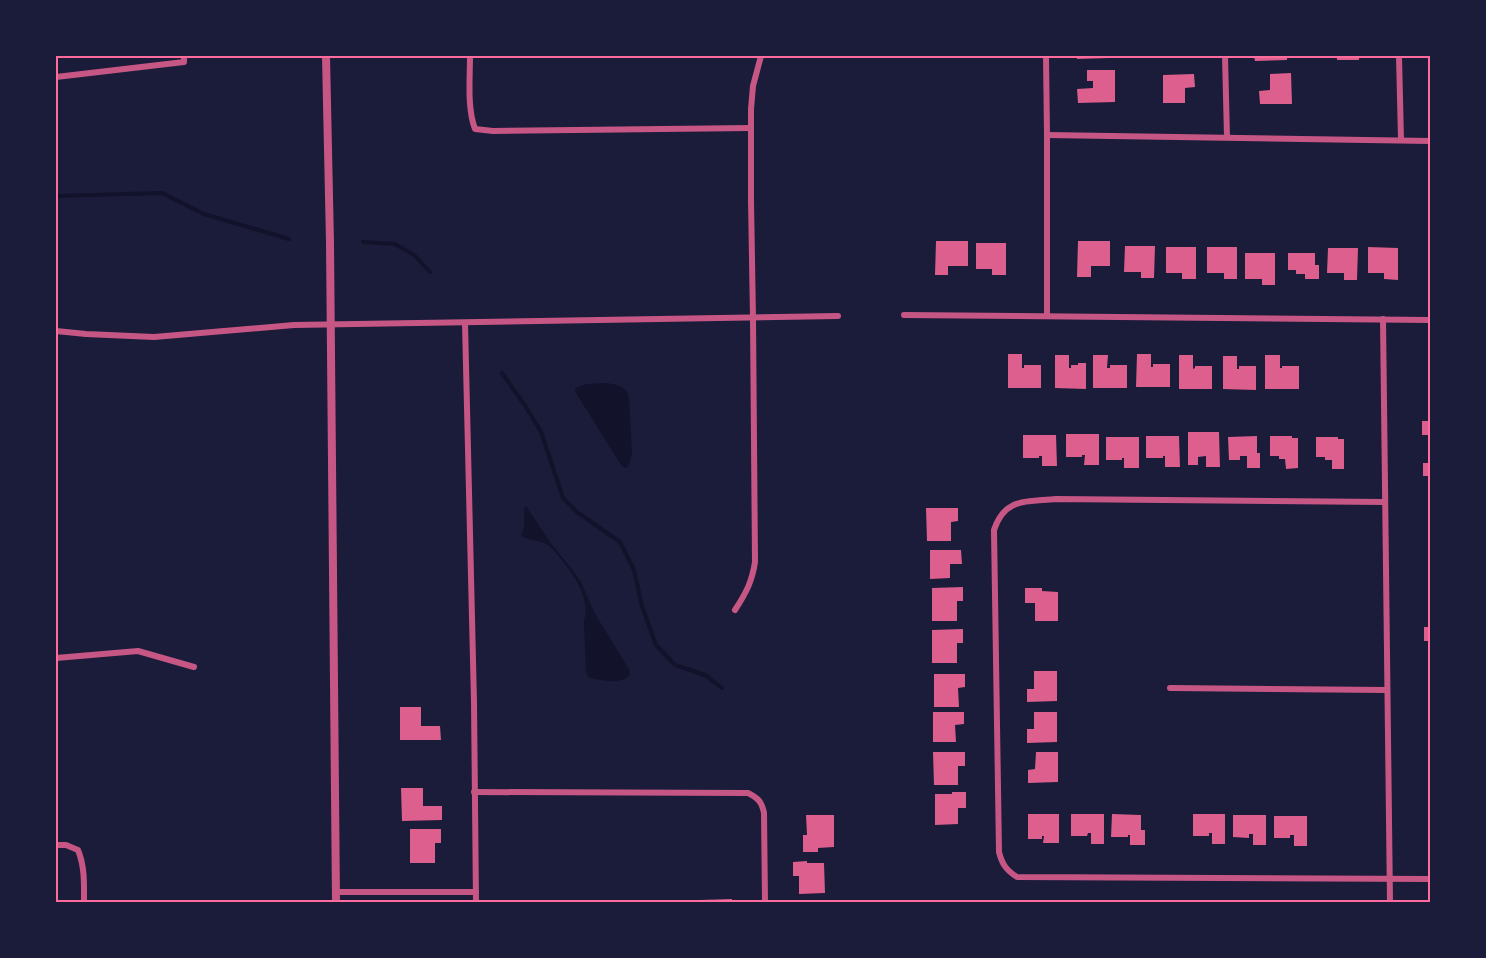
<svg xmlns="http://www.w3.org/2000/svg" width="1486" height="958" font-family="Arial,sans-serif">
  <rect width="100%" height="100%" fill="#1b1b3a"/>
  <g fill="#12122b">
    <path d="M602 383C614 384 624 384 629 396L632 455 628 467 624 468 621 465 576 393 575 388 587 384Z"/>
    <path d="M526 506 550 542 574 572 581 582 595 614 629 669 630 674C623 685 600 681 588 677L586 672 584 621C591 598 574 576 561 559 557 555 553 548 548 545 542 541 532 540 525 538L521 536 524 528V508Z"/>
  </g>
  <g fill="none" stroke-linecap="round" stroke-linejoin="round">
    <g stroke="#12122b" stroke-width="4">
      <polyline points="56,196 162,193 204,214 289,239"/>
      <polyline points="363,242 395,244 414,255 430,272"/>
      <polyline points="502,373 526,407 541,432 563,498 577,512 620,542 634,570 642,606 656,645 675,665 705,675 722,688"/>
    </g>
  </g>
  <g fill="#dd5f8e">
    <polygon points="1077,56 1109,56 1109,58 1077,59"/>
    <polygon points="1254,56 1287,56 1287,60 1255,61"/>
    <rect x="1337" y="56" width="22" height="4"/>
    <polygon points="1087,70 1115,70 1115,102 1078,103 1077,89 1093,88 1093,81 1087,81"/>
    <polygon points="1291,73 1292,104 1260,104 1259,91 1270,90 1270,74"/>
    <polygon points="1194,74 1195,87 1185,88 1185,103 1163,103 1163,75"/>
    <polygon points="936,241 968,241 968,266 948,266 948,275 935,275"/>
    <polygon points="1078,241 1110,241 1110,266 1091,266 1091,277 1077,277"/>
    <polygon points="976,243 1006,243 1006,275 992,275 992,269 976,269"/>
    <polygon points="1125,246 1155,246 1154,278 1141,278 1141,272 1124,272"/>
    <polygon points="1166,247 1196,247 1196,279 1182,279 1182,273 1166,273"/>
    <polygon points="1207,247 1237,247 1237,279 1224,279 1224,273 1207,273"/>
    <polygon points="1368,247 1398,248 1398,280 1384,279 1384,273 1368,273"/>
    <polygon points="1328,248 1358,248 1357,280 1344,280 1344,273 1327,273"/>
    <polygon points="1245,253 1275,253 1275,285 1262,285 1262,279 1245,279"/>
    <polygon points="1288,253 1315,253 1315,265 1319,265 1319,279 1305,279 1305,274 1296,274 1296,270 1288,270"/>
    <polygon points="1008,354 1022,354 1022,368 1024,368 1024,365 1041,365 1041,388 1008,388"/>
    <polygon points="1137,354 1151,354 1151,367 1153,367 1153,364 1170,364 1170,387 1136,387"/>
    <polygon points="1055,355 1069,355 1069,368 1071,368 1071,365 1078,365 1078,363 1086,363 1086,389 1055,388"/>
    <polygon points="1093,355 1108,355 1107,368 1110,368 1110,365 1127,365 1127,388 1093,388"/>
    <polygon points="1179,355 1193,355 1193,369 1195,368 1195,366 1212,366 1212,389 1179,389"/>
    <polygon points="1265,355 1280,355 1280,368 1282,368 1282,366 1299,366 1299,389 1265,389"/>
    <polygon points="1223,356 1237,356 1237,369 1239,369 1239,366 1256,366 1256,390 1223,389"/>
    <rect x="1422" y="421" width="8" height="14"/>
    <polygon points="1188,432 1219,432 1220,467 1206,467 1206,456 1198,457 1198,465 1188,465"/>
    <polygon points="1066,434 1099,434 1099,465 1084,465 1085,455 1082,455 1082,457 1066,457"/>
    <polygon points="1023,435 1056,435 1057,466 1042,466 1042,456 1039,456 1039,458 1023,458"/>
    <polygon points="1146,436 1179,436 1180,467 1165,467 1165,456 1163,456 1163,458 1146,458"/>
    <polygon points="1257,436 1257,453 1260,453 1260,468 1247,468 1247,456 1240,456 1240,460 1229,460 1228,437"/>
    <polygon points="1270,436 1292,436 1292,438 1298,438 1298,468 1286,469 1285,459 1279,459 1279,456 1270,456"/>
    <polygon points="1106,437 1139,437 1139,468 1124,468 1124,458 1122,458 1122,460 1106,460"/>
    <polygon points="1316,437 1338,437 1338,439 1344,439 1344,469 1332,469 1332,460 1325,460 1325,457 1316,457"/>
    <rect x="1423" y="463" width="7" height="13"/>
    <polygon points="926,508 958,508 958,521 951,522 951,541 927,541"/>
    <polygon points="930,550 961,550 962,564 950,564 950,578 930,579"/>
    <polygon points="963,587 963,601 957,601 957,621 932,621 932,588"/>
    <polygon points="1025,588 1042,588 1042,591 1058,592 1058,621 1035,621 1035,603 1025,603"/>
    <rect x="1424" y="627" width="6" height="14"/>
    <polygon points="963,629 963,643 957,643 957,663 932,663 932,630"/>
    <polygon points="1034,671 1057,671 1057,701 1027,702 1027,689 1034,689"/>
    <polygon points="934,674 965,674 965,687 958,688 959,707 934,707"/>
    <polygon points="400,707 421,707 421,726 440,726 441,740 400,740"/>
    <polygon points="933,712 964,712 964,724 955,725 956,742 933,742"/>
    <polygon points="1034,712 1057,712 1057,742 1027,743 1027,729 1034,729"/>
    <polygon points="933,752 965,752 965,766 958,766 958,785 934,785"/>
    <polygon points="1036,752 1058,752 1058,782 1028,783 1028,770 1035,769"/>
    <polygon points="401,788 423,788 423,806 442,806 442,820 402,821"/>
    <polygon points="952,792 966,792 966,808 958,808 958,824 935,825 935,794 952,794"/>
    <polygon points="1028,814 1059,814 1059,843 1043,843 1044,836 1042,836 1042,839 1028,839"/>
    <polygon points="1071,814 1104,814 1104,844 1091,844 1091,833 1088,833 1087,836 1071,836"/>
    <polygon points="1112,814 1141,815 1141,830 1145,830 1145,845 1130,845 1130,835 1128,835 1128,837 1111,837"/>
    <polygon points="1193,814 1225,814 1225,844 1212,844 1212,833 1209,833 1209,836 1193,836"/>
    <polygon points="806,815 834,815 834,847 818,848 818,852 803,852 803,835 807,835"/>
    <polygon points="1233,815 1266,815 1266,845 1253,845 1253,834 1249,834 1249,838 1233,837"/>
    <polygon points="1274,816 1307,816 1307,846 1294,846 1294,835 1290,835 1290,838 1274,838"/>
    <polygon points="410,829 441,829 441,843 435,843 435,863 410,863"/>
    <polygon points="807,861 807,863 824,863 825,893 799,894 799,876 793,876 793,862"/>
    <polygon points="732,899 732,902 699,902 699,900"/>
  </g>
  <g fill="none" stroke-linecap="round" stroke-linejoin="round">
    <g stroke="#c65784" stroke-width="6">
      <path d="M470 56C470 78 467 108 475 129L493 131 751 128"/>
      <polyline points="1046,56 1047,135 1047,316"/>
      <polyline points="1225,56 1227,137"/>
      <polyline points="1399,56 1401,140"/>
      <polyline points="56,77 184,62 184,56"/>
      <polyline points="1047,135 1430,141"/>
      <polyline points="904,315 1430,320"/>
      <polyline points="1383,319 1390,902"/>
      <polyline points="465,323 474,702 476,902"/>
      <polyline points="56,331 86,334 154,337 294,325 838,316"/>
      <path d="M1385 502 1056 499C1027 502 1005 497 994 530L999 852C1002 864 1006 870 1017 877L1430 879"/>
      <path d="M735 610C746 593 752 582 755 562L753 318 751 201V109L753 86 761 56"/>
      <polyline points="56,658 138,651 194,667"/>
      <polyline points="1170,688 1387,690"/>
      <path d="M474 792 748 793C758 798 762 802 764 813L765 902"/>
      <path d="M56 845H66L78 850C85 867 84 885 84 902"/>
      <polyline points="336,892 476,892"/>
    </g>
    <polyline stroke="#c65784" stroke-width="8" points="326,56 330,243 336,902"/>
  </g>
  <rect width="1486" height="958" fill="none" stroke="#1b1b3a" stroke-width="114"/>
  <rect x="57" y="57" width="1372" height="844" fill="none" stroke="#ff6b9d" stroke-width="2"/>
</svg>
